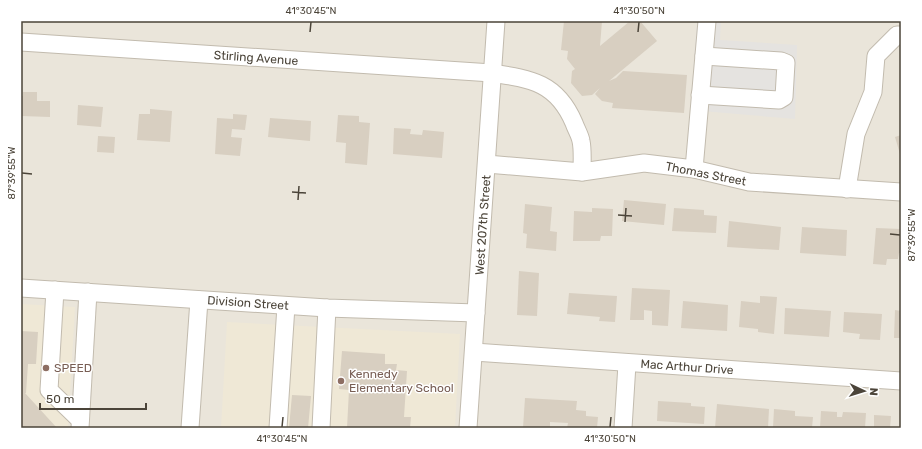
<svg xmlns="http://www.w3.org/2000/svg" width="922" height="449" font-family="Rubik,sans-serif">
  <rect width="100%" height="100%" fill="#f6f3ec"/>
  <rect fill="#eae5da" x="21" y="21" width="880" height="407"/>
  <g fill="#efe8d6">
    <polygon points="21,304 75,307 68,428 21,428"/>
    <polygon points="227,322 460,334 455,428 221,428"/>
  </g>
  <polygon fill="#e5e3e0" points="697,21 721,21 720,40 797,45 795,119 690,110"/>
  <g fill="#d8cfc1">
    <polygon points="564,21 602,21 600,46 630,21 640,21 657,41 609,81 616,78 623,71 687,75 684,113 612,108 613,103 602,101 595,94 600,88 592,95 582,96 571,83 572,71 575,69 567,59 568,51 561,50"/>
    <polygon points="23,92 37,92 37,101 50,101 50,117 21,116 21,96 23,96"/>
    <polygon points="78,105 103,107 101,127 77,125"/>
    <polygon points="150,109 172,111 170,142 137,140 139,114 150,114"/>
    <polygon points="233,114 247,115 245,130 232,129 231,137 242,138 240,156 215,154 217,118 233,119"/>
    <polygon points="338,115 359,116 359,122 370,123 367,165 345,163 346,143 336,142"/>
    <polygon points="270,118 311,121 310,141 268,137"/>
    <polygon points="394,128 411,129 410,134 422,135 423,130 444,132 442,158 393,154"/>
    <polygon points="901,135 901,153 900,154 895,137"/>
    <polygon points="98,136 115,137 114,153 97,152"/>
    <polygon points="624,200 666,204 664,225 622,221"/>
    <polygon points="525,204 552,207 550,231 557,232 556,251 526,248 527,234 523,233"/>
    <polygon points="592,208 613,209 612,236 601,236 600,241 573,241 574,211 592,212"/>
    <polygon points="674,208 704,210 704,215 717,216 716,233 672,231"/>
    <polygon points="729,221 781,227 779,250 727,247"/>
    <polygon points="802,227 847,230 846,256 800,253"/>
    <polygon points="876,228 901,229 901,253 899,253 898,259 887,259 886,265 873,264"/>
    <polygon points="519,271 539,273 537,316 517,315"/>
    <polygon points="632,288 670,290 668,326 652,325 652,311 644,310 644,320 630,320"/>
    <polygon points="569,293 617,296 615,322 599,321 600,317 567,314"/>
    <polygon points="760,296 777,297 774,334 758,332 758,329 739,327 741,301 760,303"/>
    <polygon points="683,301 728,305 727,331 681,328"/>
    <polygon points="785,308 831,311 829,337 784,334"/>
    <polygon points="895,310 901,311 901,338 894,338"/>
    <polygon points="844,312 882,314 880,340 859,339 860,334 843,332"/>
    <polygon points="21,331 38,332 36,364 28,364 26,393 25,393 57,428 21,428"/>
    <polygon points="342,351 385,354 385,364 397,364 396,370 407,371 404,417 411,417 410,428 347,428 349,390 339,389"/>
    <polygon points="292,395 311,396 308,428 289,428"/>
    <polygon points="525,398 577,401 576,410 586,411 586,416 598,417 597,428 567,428 568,423 550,422 550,428 523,428"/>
    <polygon points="658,401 691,403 691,406 705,407 704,424 657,421"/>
    <polygon points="717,404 769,409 768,428 715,428"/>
    <polygon points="774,409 795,411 795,416 813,417 812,428 773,428"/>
    <polygon points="821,411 837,412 837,417 842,417 843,412 866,413 865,428 820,428"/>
    <polygon points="874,415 891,416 890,428 874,428"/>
  </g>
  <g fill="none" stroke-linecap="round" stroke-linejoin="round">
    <g stroke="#c2bbae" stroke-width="19">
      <g id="minor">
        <path d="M21 42 492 73C532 79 557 83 574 123 576 129 580 135 581 141 583 150 582 162 582 172"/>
        <polyline points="700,95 779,100 784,97 786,63 781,61 704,56"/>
        <polyline points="487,164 582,172 644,163 694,169 749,182 901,192"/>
        <polyline points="694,169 707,21"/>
        <polyline points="847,189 856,134 873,92 876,56 897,35 901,35"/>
        <polyline points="21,288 327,308 476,313"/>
        <polyline points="55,290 49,390 80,420"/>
        <polyline points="474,352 901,381"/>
        <polyline points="80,428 88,292"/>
        <polyline points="190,428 199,300"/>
        <polyline points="278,428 286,306"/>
        <polyline points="321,428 327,308"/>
        <polyline points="468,428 496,21"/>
        <polyline points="623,428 627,364"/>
      </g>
    </g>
    <use href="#minor" stroke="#fff" stroke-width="17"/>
  </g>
  <path fill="none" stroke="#4b4439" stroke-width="1.5" d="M310 32 311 22M638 32 639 22M22 173 32 174M292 192 306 193M298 200 299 186M618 215 632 216M625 222 626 208M890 234 900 235M282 427 283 417M610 427 611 417"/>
  <g fill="#8d6e63" stroke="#fff" stroke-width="1.5">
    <circle cx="46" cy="368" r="4"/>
    <circle cx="341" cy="381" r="4"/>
  </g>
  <g text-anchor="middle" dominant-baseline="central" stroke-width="3" stroke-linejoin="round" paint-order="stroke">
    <g font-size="12" fill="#4b4439" stroke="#fff">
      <text transform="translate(256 58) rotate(4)">Stirling Avenue</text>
      <text transform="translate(706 174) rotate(11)">Thomas Street</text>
      <text transform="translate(483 225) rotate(-86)">West 207th Street</text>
      <text transform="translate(248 303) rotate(4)">Division Street</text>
      <text transform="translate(687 367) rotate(4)">Mac Arthur Drive</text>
    </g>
    <g font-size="12" fill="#785e54" stroke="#fff" text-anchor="start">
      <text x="54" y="368">SPEED</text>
      <text x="349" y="374">Kennedy<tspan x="349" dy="14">Elementary School</tspan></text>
    </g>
  </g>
  <rect width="922" height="449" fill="none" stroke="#ffffff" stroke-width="44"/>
  <g transform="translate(864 391) rotate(94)" stroke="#ffffff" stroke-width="3" paint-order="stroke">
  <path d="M0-3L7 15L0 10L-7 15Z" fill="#4b4439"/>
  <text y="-6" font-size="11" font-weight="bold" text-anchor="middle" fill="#4b4439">N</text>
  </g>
  <path d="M40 403v6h106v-6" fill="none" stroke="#4b4439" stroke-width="2"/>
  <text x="46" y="403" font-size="12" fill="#4b4439" stroke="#ffffff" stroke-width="3" paint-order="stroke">50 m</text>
  <rect x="22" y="22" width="878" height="405" fill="none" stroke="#4b4439" stroke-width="1.5"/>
  <g font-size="10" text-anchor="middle" fill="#4b4439">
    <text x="311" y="14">41°30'45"N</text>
    <text x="639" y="14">41°30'50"N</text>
    <text transform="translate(11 173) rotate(-90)" y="4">87°39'55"W</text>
    <text transform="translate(911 235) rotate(-90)" y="4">87°39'55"W</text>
    <text x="282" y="442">41°30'45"N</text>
    <text x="610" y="442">41°30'50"N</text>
  </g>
</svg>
